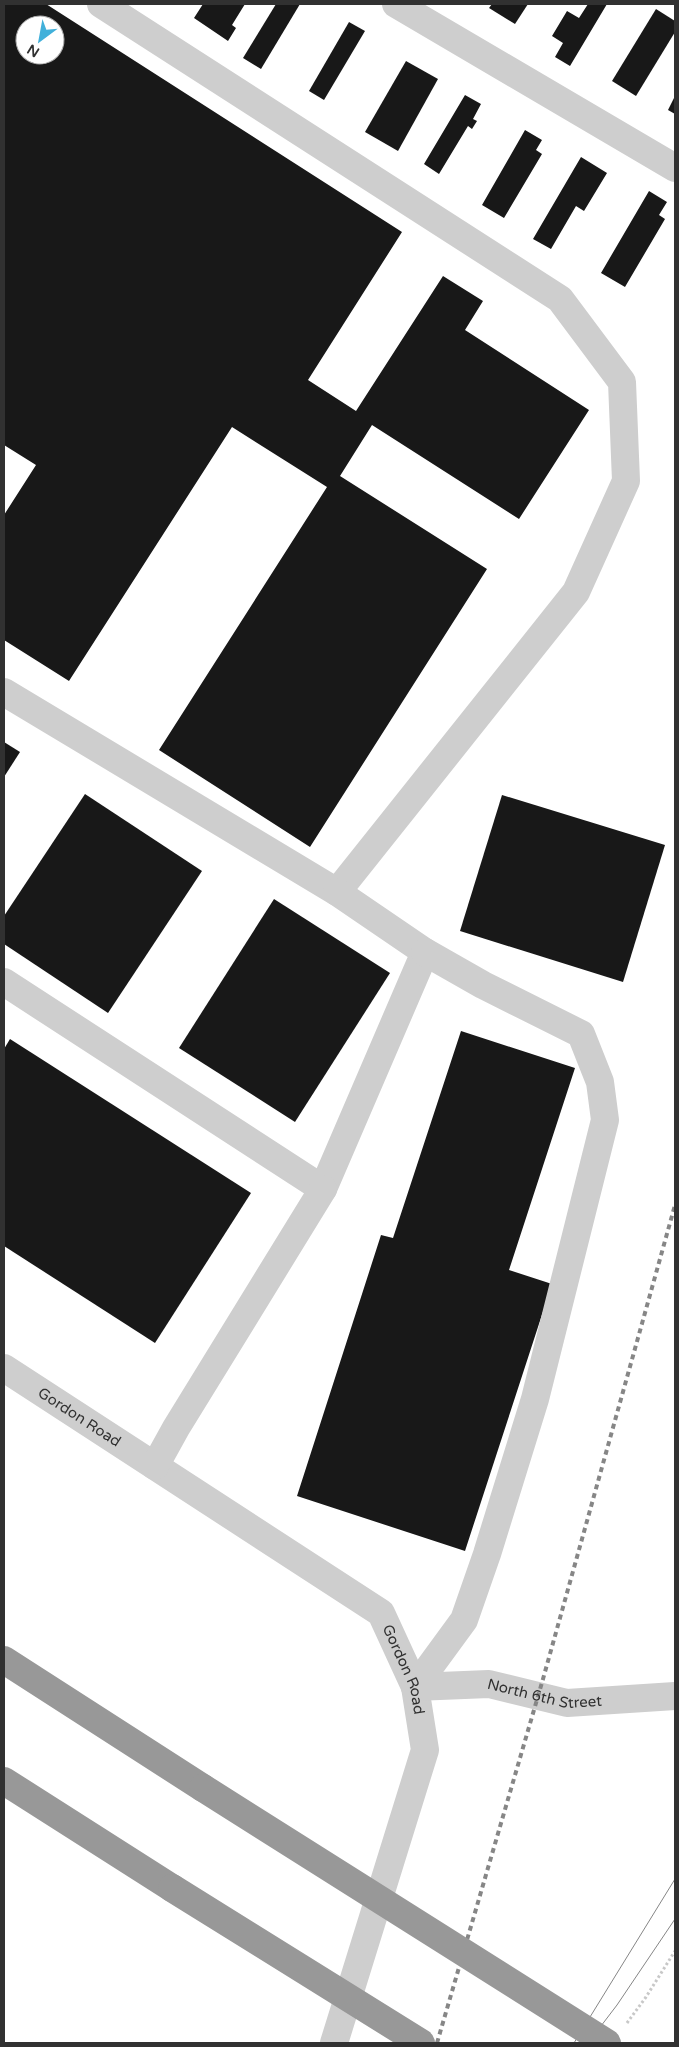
<svg xmlns="http://www.w3.org/2000/svg" width="679" height="2047" font-family="'Varela Round',sans-serif">
  <rect width="100%" height="100%" fill="#fff"/>
  <g fill="#181818" fill-rule="evenodd">
    <path d="M4 4H46L402 232 308 380 356 411 443 276 483 301 465 330 589 410 519 519 372 425 340 476 487 569 310 847 159 750 327 487 232 427 69 681 4 640V515L36 465 4 445ZM25 25H55V55H25Z"/>
    <polygon points="203,4 245,4 232,25 236,28 228,41 194,18"/>
    <polygon points="276,4 300,4 261,69 243,58"/>
    <polygon points="492,4 528,4 515,24 489,8"/>
    <polygon points="588,4 607,4 570,66 555,57 563,43 552,36 567,11 579,18"/>
    <polygon points="656,9 675,21 675,32 636,96 612,81"/>
    <polygon points="349,22 365,31 324,100 309,91"/>
    <polygon points="406,61 438,79 398,151 365,132"/>
    <polygon points="465,95 481,104 473,119 477,121 472,129 468,126 439,174 424,164"/>
    <polygon points="675,96 675,114 668,110"/>
    <polygon points="525,130 542,140 536,150 542,154 504,218 482,205"/>
    <polygon points="581,157 607,173 584,211 576,206 551,249 533,239"/>
    <polygon points="649,191 667,202 659,215 665,219 625,287 601,273"/>
    <polygon points="4,742 20,752 4,777"/>
    <polygon points="85,794 202,871 108,1013 4,944 4,916"/>
    <polygon points="502,795 665,845 623,982 460,931"/>
    <polygon points="274,899 390,973 295,1122 179,1048"/>
    <polygon points="461,1031 575,1068 509,1270 552,1284 465,1551 297,1496 381,1235 393,1238"/>
    <polygon points="10,1039 251,1193 155,1343 4,1246 4,1049"/>
  </g>
  <g fill="none" stroke-linecap="round" stroke-linejoin="round">
    <polyline stroke="#c8c8c8" stroke-width="3" stroke-dasharray="2.5 2.5" stroke-linecap="butt" points="627,2023 646,1997 675,1951"/>
    <g stroke="#cecece" stroke-width="28">
      <polyline points="396,4 675,168"/>
      <polyline points="4,692 337,892 576,592 626,481 622,382 560,299 101,4"/>
      <polyline points="4,982 323,1189 425,952 337,892"/>
      <path id="s1" d="M4 1368 381 1613 415 1687 425 1750 334 2043"/>
      <polyline points="155,1466 176,1428 323,1189"/>
      <polyline points="415,1687 464,1620 487,1554 535,1399 605,1120 600,1082 581,1034 483,985 425,952"/>
      <path id="s2" d="M415 1687 489 1684 567 1703 675 1696"/>
    </g>
    <g stroke="#989898" stroke-width="28">
      <polyline points="4,1660 203,1788"/>
      <polyline points="4,1781 172,1888"/>
    </g>
    <g stroke="#868686" stroke-width="1">
      <polyline points="574,2043 675,1879"/>
      <polyline points="588,2043 617,2005 675,1919"/>
    </g>
    <polyline stroke="#868686" stroke-width="4" stroke-dasharray="5 4" stroke-linecap="butt" points="437,2043 543,1679 675,1205"/>
    <g stroke="#989898" stroke-width="28">
      <polyline points="203,1788 607,2043"/>
      <polyline points="172,1888 421,2043"/>
    </g>
  </g>
  <g text-anchor="middle" dominant-baseline="central" stroke-width="5" stroke-linejoin="round" paint-order="stroke">
    <g font-size="15" fill="#313131" stroke="#fff">
      <text stroke="none"><textPath href="#s1" startOffset="90">Gordon Road</textPath></text>
      <text stroke="none"><textPath href="#s1" startOffset="511">Gordon Road</textPath></text>
      <text stroke="none"><textPath href="#s2" startOffset="131">North 6th Street</textPath></text>
    </g>
  </g>
  <rect width="679" height="2047" fill="none" stroke="#313131" stroke-width="10"/>
  <g transform="translate(40 40) rotate(212)"><circle r="24" fill="#ffffff" stroke="#adadad"/>
  <path d="M0-4L9 19L0 12L-9 19Z" fill="#41b0da"/>
  <text y="-8" font-size="14" font-weight="bold" text-anchor="middle" fill="#313131">N</text>
  </g>
</svg>
